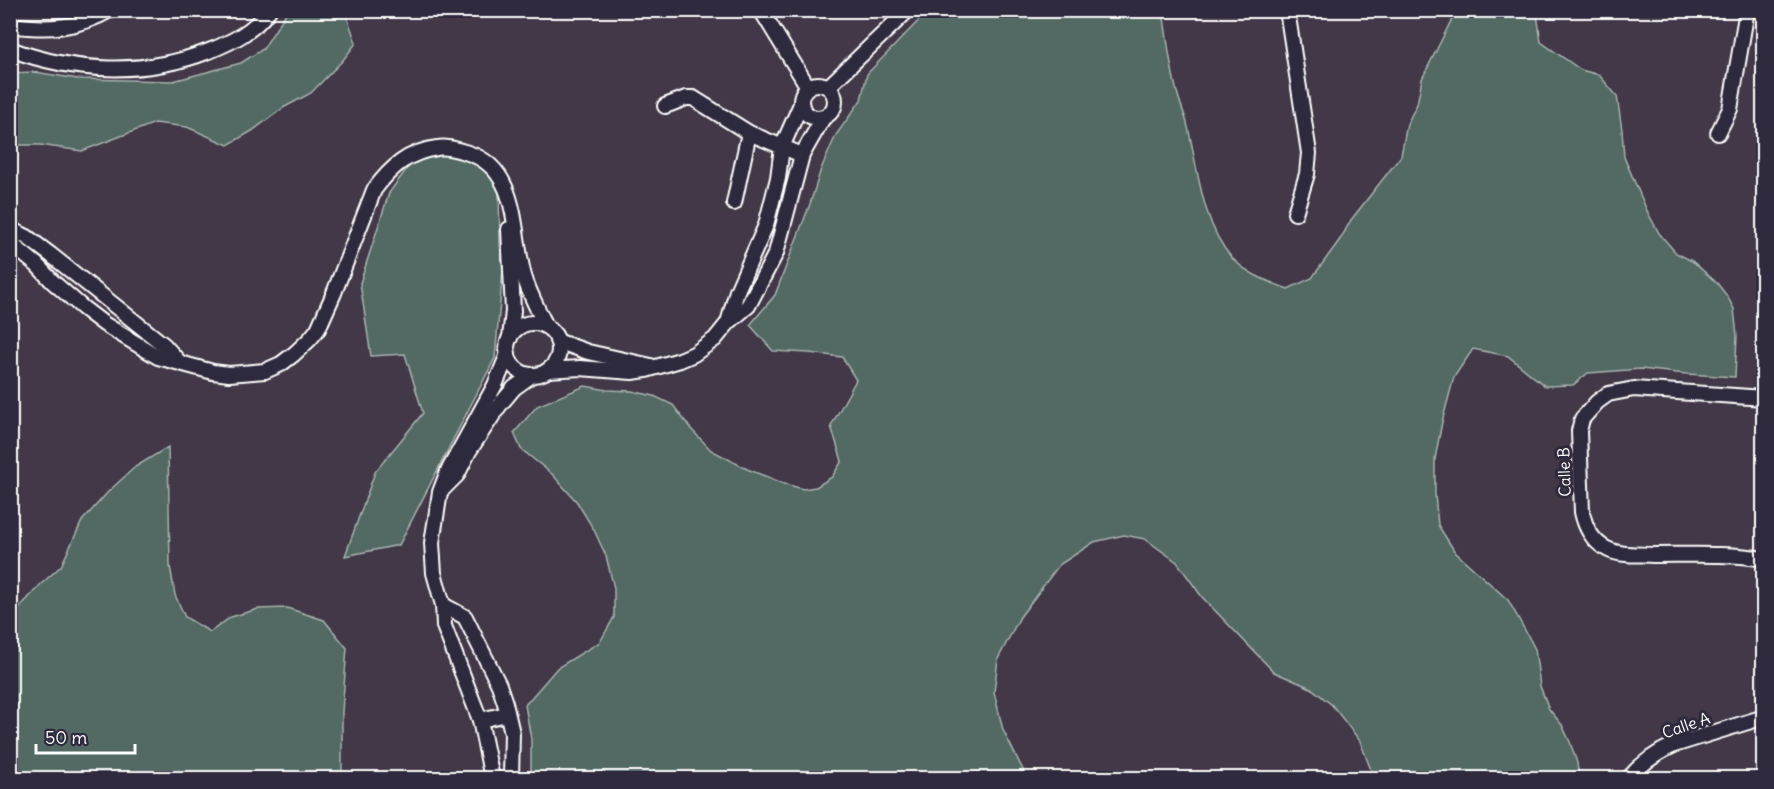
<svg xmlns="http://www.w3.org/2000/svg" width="1774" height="789" font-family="Delius,sans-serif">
  <rect width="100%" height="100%" fill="#423847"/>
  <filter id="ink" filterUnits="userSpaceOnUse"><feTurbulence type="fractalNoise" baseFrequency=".0167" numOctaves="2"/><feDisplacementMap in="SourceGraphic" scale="12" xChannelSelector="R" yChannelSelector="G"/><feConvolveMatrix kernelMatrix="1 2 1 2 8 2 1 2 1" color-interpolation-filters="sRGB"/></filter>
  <g filter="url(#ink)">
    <g fill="#536963" stroke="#a9b4b1" stroke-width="1.5">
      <polygon points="288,10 345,11 356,43 343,60 311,93 283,108 252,131 228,145 187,127 155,123 82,151 40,145 11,145 11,73 35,72 78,79 173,81 241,63 263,49"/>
      <path d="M929 10 1163 11C1167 38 1170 66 1177 92 1180 103 1184 113 1187 123 1198 167 1201 223 1232 258 1247 274 1267 281 1288 289L1312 278 1341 238 1351 220 1401 156 1407 124 1417 104 1422 79 1456 11H1538L1537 14 1541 42 1581 70 1599 75 1617 96 1622 130 1624 157 1648 213 1659 233 1676 253 1692 261 1717 283 1727 296 1734 309 1737 336 1735 377 1686 374 1641 369 1588 373 1573 385 1545 386 1508 356 1473 349 1454 377 1442 422 1435 459V495L1438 525 1455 552 1508 600 1526 632 1535 649 1540 686 1549 709 1562 725 1570 742 1577 763 1579 778H1374L1360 741 1332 705 1311 688 1274 672 1202 597 1177 562 1145 539 1124 535 1094 542 1059 565 1020 617 998 659 994 692 1003 730 1027 778H531V739L525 705 557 668 600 642 614 617V588L606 556 594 530 577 502 552 474 521 449 514 433 537 406 585 386 607 390 632 391 654 396 673 405 691 429 711 450 747 469 785 484 803 489 816 487 832 477 842 461 831 426 856 380 842 357 809 353 773 351 750 325 775 295 810 204 821 169 836 135 861 100 867 74Z"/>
      <polygon points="438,152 469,157 489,170 499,189 500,245 503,269 495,358 399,545 345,556 375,472 423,413 405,354 371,356 360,283 389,193 414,159"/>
      <polygon points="168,447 170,566 175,595 185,617 210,632 231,617 258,609 287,608 324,620 347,648 342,712 342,778 11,778 11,624 21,606 40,585 61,566 82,521 108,492 135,467"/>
    </g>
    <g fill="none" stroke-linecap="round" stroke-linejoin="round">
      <g stroke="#fff" stroke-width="18">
        <g id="minor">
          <polyline points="761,10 808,87"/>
          <polyline points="1287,10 1309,153 1307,174 1295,213"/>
          <path d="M10 25C47 30 77 29 110 10"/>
          <path d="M10 49C74 73 145 76 209 51 232 42 254 31 269 10"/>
          <circle cx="818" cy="101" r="17"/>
          <polyline points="828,87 908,10"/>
          <polyline points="665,106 686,98 693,98 749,133"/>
          <polyline points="1718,133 1730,109 1747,10"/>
          <polyline points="734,203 749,133 802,155"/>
          <polyline points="10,229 27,237 51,255 164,345 179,362"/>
          <polyline points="509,229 513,311 510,338"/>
          <path d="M10 243 37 265 53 282 83 308 104 324 158 357 213 372 229 374 265 371 281 364 294 354 310 339 318 329 334 293 374 190C391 167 408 152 437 148 447 146 458 150 468 153 520 169 512 233 524 276 529 293 538 310 546 326"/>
          <polyline points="728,323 737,291 766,225 778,178 782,147 801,104"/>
          <circle cx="533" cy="349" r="26"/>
          <polyline points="557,341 588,352 651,366"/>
          <polyline points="548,370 580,368 632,372 646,370 680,360 694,354 715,339 728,323 748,306 767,270 776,253 802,155 823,118"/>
          <path d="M1764 398 1634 389 1608 394 1597 402 1582 419 1579 431 1582 512C1585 527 1593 542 1607 549 1620 556 1638 554 1653 555 1687 555 1731 553 1764 559"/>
          <polyline points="443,489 457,475 469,451 499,406 514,388 532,375"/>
          <polyline points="443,605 465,617 499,685 505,703 512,733 511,778"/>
          <polyline points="480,720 507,714"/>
          <polyline points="492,778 480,720 444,626 443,605 434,573 432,543 440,492 448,471 495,385 508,354"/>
          <path d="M1629 778C1642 763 1656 753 1674 745L1764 717"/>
        </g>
      </g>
      <use href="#minor" stroke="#2f2a3d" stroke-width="14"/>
    </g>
  </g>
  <g text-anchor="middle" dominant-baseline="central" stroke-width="6" stroke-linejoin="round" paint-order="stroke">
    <g font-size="16" fill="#fff" stroke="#2f2a3d">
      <text transform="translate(1564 472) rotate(-92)">Calle B</text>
      <text transform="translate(1686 725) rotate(-19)">Calle A</text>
    </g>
  </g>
  <rect width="1774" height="789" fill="none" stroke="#2f2a3d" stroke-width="36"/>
  <rect x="18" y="18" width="1738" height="753" fill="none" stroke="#fff" stroke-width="2" filter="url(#ink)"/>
  <path d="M36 744v9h99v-9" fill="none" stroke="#ffffff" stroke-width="3"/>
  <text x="45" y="744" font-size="18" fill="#ffffff" stroke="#2f2a3d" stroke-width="4.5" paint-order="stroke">50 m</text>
</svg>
